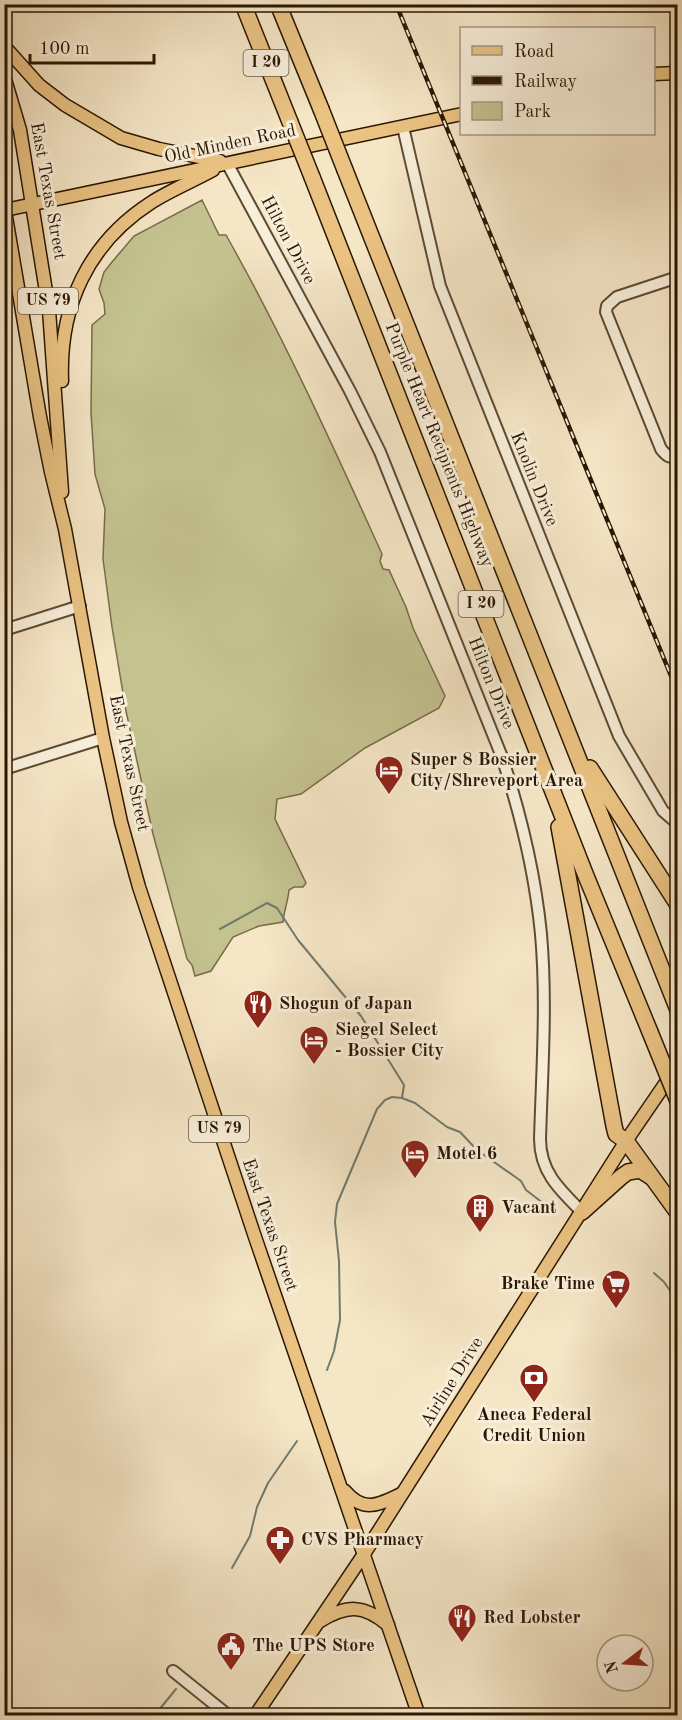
<svg xmlns="http://www.w3.org/2000/svg" width="682" height="1720" font-family="'Old Standard TT',serif">
  <rect width="100%" height="100%" fill="#f5e6c6"/>
  <filter id="stains"><feTurbulence type="fractalNoise" baseFrequency=".00333" numOctaves="4"/><feColorMatrix values="0 0 0 0 .2 0 0 0 0 .09 0 0 0 0 .02 0 0 0 .5 -.17"/></filter>
  <radialGradient id="worn" r=".72"><stop offset=".6" stop-color="#630" stop-opacity="0"/><stop offset="1" stop-color="#630" stop-opacity=".3"/></radialGradient>
  <path fill="#c4c390" stroke="#786c4a" stroke-width="1.5" d="M202 200 219 235H226C284 338 333 446 382 554L380 561 383 569 389 570 406 607 413 628 445 696 439 708 365 748 301 794 277 799 275 819 306 883 303 887H294L289 890C288 902 284 910 283 922L259 926 233 937 211 971 195 976 192 965 187 959 153 834 126 711 112 627 103 559 105 509 95 474 91 413 92 325 105 314 104 303 99 289 104 272 112 262 134 236Z"/>
  <g fill="none" stroke-linecap="round" stroke-linejoin="round">
    <g stroke="#6f7b6f" stroke-width="2">
      <polyline points="220,929 267,903 277,908 298,940 361,1016 404,1085 402,1098"/>
      <polyline points="654,1273 664,1282 678,1302"/>
      <polyline points="327,1370 334,1351 340,1320 339,1261 335,1222 337,1204 377,1109 385,1100 392,1097 402,1098 415,1103 447,1127 460,1132 477,1150 521,1181 526,1190 556,1213"/>
      <polyline points="232,1568 250,1536 257,1507 268,1483 297,1441"/>
      <polyline points="154,1716 176,1689"/>
    </g>
    <g stroke="#5e4a34" stroke-width="14">
      <g id="minor">
        <polyline points="403,127 440,286 619,736 663,811 678,824"/>
        <path d="M227 163 350 391 380 452 502 757C521 815 535 873 541 934 547 1002 542 1071 540 1139 540 1172 560 1190 582 1212"/>
        <path d="M678 277 617 297 607 306 606 312 661 449C666 455 669 459 678 456"/>
        <polyline points="4,630 80,606"/>
        <polyline points="4,769 103,738"/>
        <polyline points="173,1671 229,1716"/>
      </g>
    </g>
    <g stroke="#2b1603" stroke-width="15">
      <g id="major">
        <polyline points="4,46 39,85 65,105 121,138 159,149 220,161"/>
        <polyline points="654,74 678,73"/>
        <polyline points="4,76 20,130 49,310 62,492"/>
        <polyline points="4,205 40,417 51,472 65,529 103,738 121,822 139,887 255,1237 419,1716"/>
        <polyline points="5,210 462,114"/>
        <path d="M62 381C59 306 88 243 152 202 171 190 193 181 213 170"/>
        <path d="M345 1491C363 1513 379 1505 401 1494"/>
        <path d="M320 1621C347 1605 363 1604 388 1625"/>
        <polyline points="255,1716 364,1554 626,1141 678,1065"/>
      </g>
    </g>
    <g stroke="#2b1603" stroke-width="18">
      <g id="highway">
        <polyline points="243,4 290,122"/>
        <polyline points="278,4 321,109"/>
        <polyline points="345,170 678,1010"/>
        <polyline points="312,177 586,876 650,1032"/>
        <polyline points="590,768 678,905"/>
        <polyline points="559,827 614,1126 616,1134 626,1141 678,1213"/>
        <polyline points="582,1212 621,1177 628,1172 640,1170 651,1177"/>
      </g>
    </g>
    <use href="#minor" stroke="#f8efda" stroke-width="10"/>
    <use href="#major" stroke="#eac383" stroke-width="12"/>
    <use href="#highway" stroke="#eac383" stroke-width="15"/>
    <g stroke="#2b1603" stroke-width="4.5">
      <polyline id="rail" points="396,4 678,693"/>
    </g>
    <use href="#rail" stroke="#f8efda" stroke-width="2" stroke-dasharray="7" stroke-linecap="butt"/>
    <g stroke="#2b1603" stroke-width="18" stroke-linecap="butt">
      <g id="highway-bridge">
        <polyline points="321,109 345,170"/>
        <polyline points="290,122 312,177"/>
        <polyline points="650,1032 678,1101"/>
      </g>
    </g>
    <use href="#highway-bridge" stroke="#eac383" stroke-width="15"/>
  </g>
  <defs>
    <g id="hotel-pin" transform="scale(1.5)"><path d="M0 17L-7.5 6A9.5 9.5 0 1 1 7.5 6Z" fill="#8f2418" stroke="#f8efda"/><path d="M-6-4.5h1.5V1H6V5H4.5V3h-9V5H-6ZM-4 0a1.8 1.8 0 1 1 3.6 0ZM.5 0V-2.5h3Q6-2.5 6 0Z" fill="#fff"/></g>
    <g id="restaurant-pin" transform="scale(1.5)"><path d="M0 17L-7.5 6A9.5 9.5 0 1 1 7.5 6Z" fill="#8f2418" stroke="#f8efda"/><path d="M-5-6h1v4h1v-4h1v4h1v-4h1v5L-1.5 .5V6h-2V.5L-5-1ZM5-6V6H3V1.5H1.5Q1.5-4 5-6Z" fill="#fff"/></g>
    <g id="building-pin" transform="scale(1.5)"><path d="M0 17L-7.5 6A9.5 9.5 0 1 1 7.5 6Z" fill="#8f2418" stroke="#f8efda"/><path d="M-4-6H4V6H1V3H-1V6H-4ZM-2.5-4.3h1.7v1.8h-1.7ZM.8-4.3h1.7v1.8H.8ZM-2.5-1h1.7V.8h-1.7ZM.8-1h1.7V.8H.8Z" fill="#fff"/></g>
    <g id="supermarket-pin" transform="scale(1.5)"><path d="M0 17L-7.5 6A9.5 9.5 0 1 1 7.5 6Z" fill="#8f2418" stroke="#f8efda"/><path d="M-6-5.5h2.5l.6 2H6L4.5 2H-2.5L-4.4-4H-6ZM-1.5 3.2a1.3 1.3 0 1 0 .1 0ZM3 3.2a1.3 1.3 0 1 0 .1 0Z" fill="#fff"/></g>
    <g id="bank-pin" transform="scale(1.5)"><path d="M0 17L-7.5 6A9.5 9.5 0 1 1 7.5 6Z" fill="#8f2418" stroke="#f8efda"/><path d="M-6-4H6V4H-6ZM0-2.3a2.3 2.3 0 1 0 0 4.6a2.3 2.3 0 1 0 0-4.6Z" fill="#fff"/></g>
    <g id="pharmacy-pin" transform="scale(1.5)"><path d="M0 17L-7.5 6A9.5 9.5 0 1 1 7.5 6Z" fill="#8f2418" stroke="#f8efda"/><path d="M-2-6h4v4h4v4h-4v4h-4v-4h-4v-4h4Z" fill="#fff"/></g>
    <g id="civic-pin" transform="scale(1.5)"><path d="M0 17L-7.5 6A9.5 9.5 0 1 1 7.5 6Z" fill="#8f2418" stroke="#f8efda"/><path d="M-.6-6.5H3V-4.5H.6V-3L4-1V1h2V6H-6V1h2V-1L-.6-3ZM-1.2 2.5V6h2.4V2.5Z" fill="#fff"/></g>
  </defs>
  <g fill-rule="evenodd">
    <use href="#hotel-pin" x="389" y="770"/>
    <use href="#restaurant-pin" x="258" y="1004"/>
    <use href="#hotel-pin" x="314" y="1040"/>
    <use href="#hotel-pin" x="415" y="1154"/>
    <use href="#building-pin" x="480" y="1208"/>
    <use href="#supermarket-pin" x="616" y="1284"/>
    <use href="#bank-pin" x="534" y="1378"/>
    <use href="#pharmacy-pin" x="280" y="1540"/>
    <use href="#restaurant-pin" x="462" y="1618"/>
    <use href="#civic-pin" x="231" y="1646"/>
  </g>
  <g text-anchor="middle" dominant-baseline="central" stroke-width="6" stroke-linejoin="round" paint-order="stroke">
    <g fill="#f8efda" stroke="#685744" stroke-width="1.5">
      <rect x="243.5" y="50" width="45" height="26" rx="4.5"/>
      <rect x="18" y="288" width="60" height="26" rx="4.5"/>
      <rect x="458.5" y="591" width="45" height="26" rx="4.5"/>
      <rect x="189" y="1116" width="60" height="26" rx="4.5"/>
    </g>
    <g font-size="16" font-weight="bold" fill="#2b1603">
      <text x="266" y="63">I 20</text>
      <text x="48" y="301">US 79</text>
      <text x="481" y="604">I 20</text>
      <text x="219" y="1129">US 79</text>
    </g>
    <g font-size="18" fill="#2b1603" stroke="#f8efda">
      <text transform="translate(230 144) rotate(-12)">Old Minden Road</text>
      <text transform="translate(48 191) rotate(80)">East Texas Street</text>
      <text transform="translate(288 240) rotate(62)">Hilton Drive</text>
      <text transform="translate(439 445) rotate(68)">Purple Heart Recipients Highway</text>
      <text transform="translate(534 479) rotate(68)">Knolin Drive</text>
      <text transform="translate(491 683) rotate(68)">Hilton Drive</text>
      <text transform="translate(129 763) rotate(78)">East Texas Street</text>
      <text transform="translate(270 1225) rotate(71)">East Texas Street</text>
      <text transform="translate(452 1382) rotate(-58)">Airline Drive</text>
    </g>
    <g font-size="18" font-weight="bold" fill="#2b1603" stroke="#f8efda" text-anchor="start">
      <text x="410" y="760">Super 8 Bossier<tspan x="410" dy="21">City/Shreveport Area</tspan></text>
      <text x="279" y="1004">Shogun of Japan</text>
      <text x="335" y="1030">Siegel Select<tspan x="335" dy="21">- Bossier City</tspan></text>
      <text x="436" y="1154">Motel 6</text>
      <text x="501" y="1208">Vacant</text>
      <text x="595" y="1284" text-anchor="end">Brake Time</text>
      <text x="534" y="1415" text-anchor="middle">Aneca Federal<tspan x="534" dy="21">Credit Union</tspan></text>
      <text x="301" y="1540">CVS Pharmacy</text>
      <text x="483" y="1618">Red Lobster</text>
      <text x="252" y="1646">The UPS Store</text>
    </g>
  </g>
  <rect width="682" height="1720" fill="none" stroke="#f5e6c6" stroke-width="24"/>
  <rect x="6" y="6" width="670" height="1708" fill="none" stroke="#2b1603" stroke-width="3"/>
  <rect x="12" y="12" width="658" height="1696" fill="none" stroke="#2b1603" stroke-width="1.5"/>
  <rect x="460" y="27" width="195" height="108" fill="#f8efda" stroke="#a69884" stroke-width="1.5"/>
  <rect x="472" y="46" width="30" height="9" fill="#eac383" stroke="#a69884" stroke-width="1.5"/>
  <text x="514" y="57" font-size="18" fill="#2b1603">Road</text>
  <rect x="472" y="76" width="30" height="9" fill="#2b1603" stroke="#a69884" stroke-width="1.5"/>
  <text x="514" y="87" font-size="18" fill="#2b1603">Railway</text>
  <rect x="472" y="102" width="30" height="18" fill="#c4c390" stroke="#a69884" stroke-width="1.5"/>
  <text x="514" y="117" font-size="18" fill="#2b1603">Park</text>
  <g transform="translate(625 1663) rotate(253)"><circle r="28" fill="#f8efda" stroke="#a69884" stroke-width="1.5"/>
  <path d="M0-4.5L10 22L0 15L-10 22Z" fill="#8f2418"/>
  <text y="-9" font-size="16" font-weight="bold" text-anchor="middle" fill="#2b1603">N</text>
  </g>
  <path d="M30 54v9h124v-9" fill="none" stroke="#2b1603" stroke-width="3"/>
  <text x="39" y="54" font-size="18" fill="#2b1603" stroke="#f8efda" stroke-width="4.5" paint-order="stroke">100 m</text>
  <rect width="100%" height="100%" filter="url(#stains)"/>
  <rect width="100%" height="100%" fill="url(#worn)"/>
</svg>
